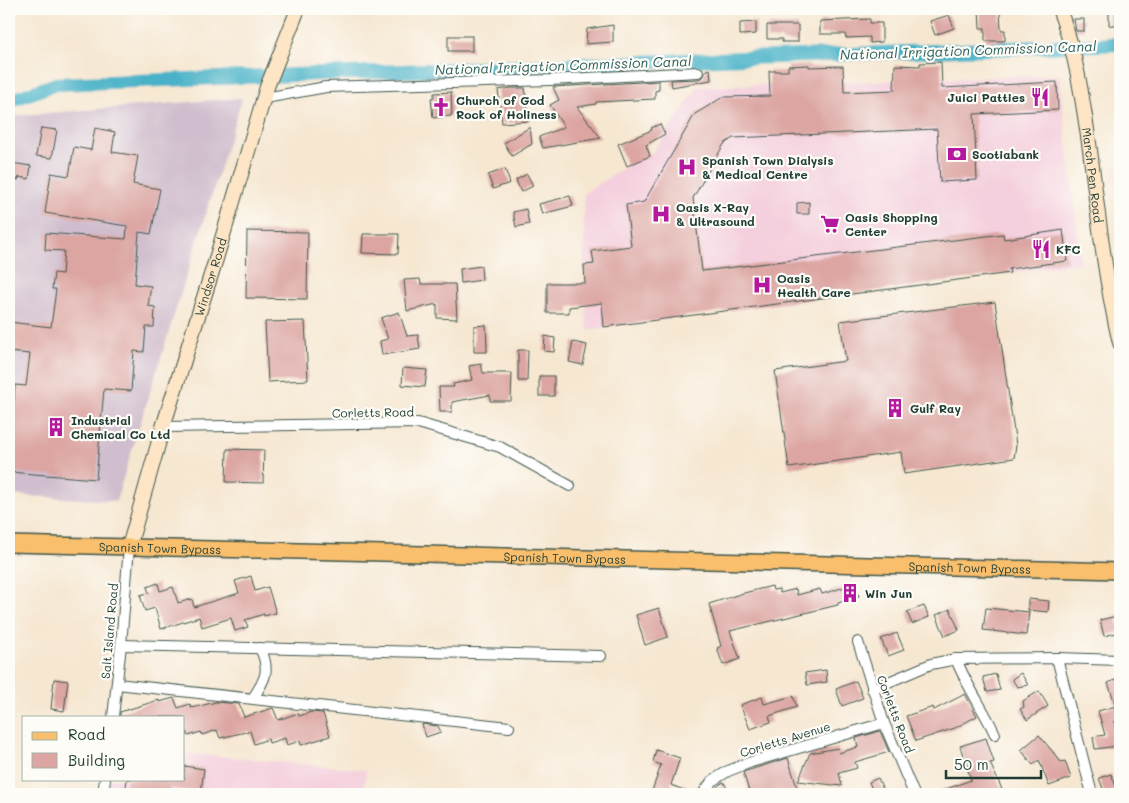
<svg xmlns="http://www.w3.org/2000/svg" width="1129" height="803" font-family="Mali,sans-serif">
  <rect width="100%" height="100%" fill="#fdfcf7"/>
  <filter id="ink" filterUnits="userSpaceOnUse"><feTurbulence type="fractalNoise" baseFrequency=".02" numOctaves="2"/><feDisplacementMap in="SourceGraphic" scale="10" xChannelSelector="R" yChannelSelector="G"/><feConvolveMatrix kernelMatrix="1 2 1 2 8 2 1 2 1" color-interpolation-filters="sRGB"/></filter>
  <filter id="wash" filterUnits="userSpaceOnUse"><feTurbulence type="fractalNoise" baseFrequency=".0096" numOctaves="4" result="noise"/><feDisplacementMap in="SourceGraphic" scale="20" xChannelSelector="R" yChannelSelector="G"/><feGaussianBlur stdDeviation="1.12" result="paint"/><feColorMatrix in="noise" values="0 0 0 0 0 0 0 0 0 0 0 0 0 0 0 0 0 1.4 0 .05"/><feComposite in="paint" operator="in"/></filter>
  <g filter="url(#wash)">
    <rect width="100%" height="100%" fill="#f6e7d1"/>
    <g fill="#f4cfdd">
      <polygon points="1059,75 1081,263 587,330 584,255 584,193 627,166 650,156 698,87"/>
      <polygon points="184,753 366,770 364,794 107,794 109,779 184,779"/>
    </g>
    <polygon fill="#d0bdcd" points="242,98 116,501 9,495 9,116"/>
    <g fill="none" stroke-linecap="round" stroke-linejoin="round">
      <polyline stroke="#4ab2c8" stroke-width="14" points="9,101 56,84 1120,44"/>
    </g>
    <g id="blocks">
      <g fill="#dca5a2">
        <polygon points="979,9 1000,9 1001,30 1005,30 1005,41 985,41 985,28 980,28"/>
        <polygon points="1109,9 1120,9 1120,26 1109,25"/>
        <polygon points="949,15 954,28 935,35 930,21"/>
        <polygon points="870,19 870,23 882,23 882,42 870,43 870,37 846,38 845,34 820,34 820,21"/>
        <polygon points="1074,19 1084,19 1084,31 1076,31"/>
        <polygon points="756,22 756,34 740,35 740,23"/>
        <polygon points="613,25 613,42 586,44 587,29"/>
        <polygon points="767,25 798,25 798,42 782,42 782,39 767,39"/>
        <rect x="448" y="36" width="24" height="15"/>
        <polygon points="941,62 942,88 1057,82 1058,110 974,114 977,180 940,182 937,129 733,138 724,144 693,198 702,271 1003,234 1004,239 1063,230 1067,261 1009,269 1010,273 604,327 602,303 569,307 569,313 547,313 547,283 585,283 584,265 594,264 592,251 631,246 626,205 644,202 695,114 723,97 770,96 769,71 788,71 788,66 809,65 809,67 843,66 844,92 894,90 895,65 920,66 920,63"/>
        <polygon points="710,69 711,80 672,87 671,80 699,79 704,76 705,71"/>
        <polygon points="659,81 659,90 655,91 655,99 596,102 596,104 577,107 601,138 543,148 539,137 564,127 550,105 559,100 553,87"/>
        <polygon points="511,88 525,88 529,121 502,123 498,90"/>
        <polygon points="451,92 452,114 451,114 451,116 433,118 431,98 434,97 434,93"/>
        <polygon points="660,124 665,134 646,145 650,156 627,166 618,144 652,130 651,128"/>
        <polygon points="530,127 532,144 512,156 504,143"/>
        <polygon points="41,128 57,130 52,158 36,156"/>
        <polygon points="95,128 115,132 112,152 138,156 133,184 160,189 151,234 139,232 135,284 151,286 148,306 155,307 154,327 146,327 144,352 134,351 131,391 104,389 96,479 9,472 15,385 26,386 30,354 9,352 9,322 51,327 56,289 52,289 54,273 62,274 64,251 45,250 46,233 126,239 127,226 45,213 51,173 69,176 74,147 91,150"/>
        <polygon points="11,163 31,166 29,179 19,177 18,180 9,179"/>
        <polygon points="505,169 510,183 493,189 488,175"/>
        <polygon points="527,174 533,186 521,192 516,180"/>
        <polygon points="570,196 573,206 542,214 539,204"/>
        <polygon points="809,202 809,214 797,214 797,203"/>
        <polygon points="526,209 529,224 516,227 513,212"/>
        <polygon points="247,231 308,232 307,299 246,298"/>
        <polygon points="363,234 399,234 398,254 362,253"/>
        <polygon points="481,266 482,280 461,283 460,269"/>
        <polygon points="420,279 421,284 455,284 457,319 437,318 437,304 407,311 404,280"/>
        <polygon points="995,302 1016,445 1014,458 904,474 901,452 789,468 775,371 846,361 840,321"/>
        <polygon points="399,312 407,336 418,335 420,349 382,355 380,341 388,339 381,318"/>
        <polygon points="305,321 308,380 268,382 265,322"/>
        <polygon points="486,325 487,352 474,352 474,326"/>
        <polygon points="545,336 555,338 554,352 544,351"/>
        <polygon points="573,342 587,345 583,365 569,362"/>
        <polygon points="518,350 528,350 527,381 518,381"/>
        <polygon points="481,364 483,373 512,373 511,401 490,401 490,395 452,402 452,412 440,412 439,387 454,387 453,384 472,380 469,366"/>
        <polygon points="403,368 427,370 425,387 402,385"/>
        <rect x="539" y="376" width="15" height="20"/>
        <polygon points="227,449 264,450 263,483 226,482"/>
        <polygon points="251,576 255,591 268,587 276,613 264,616 264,614 245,620 248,627 235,631 231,618 202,627 199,617 161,629 155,608 145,611 140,595 149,593 147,587 158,583 160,591 173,587 178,603 192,599 194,607 239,593 235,581"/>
        <polygon points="855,584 859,596 838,603 838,605 730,631 740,659 723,665 717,648 721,646 709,604 740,594 772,586 773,590 779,589 780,593 796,589 797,595 820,589 822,594"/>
        <polygon points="1028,599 1049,601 1048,612 1028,610"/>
        <polygon points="924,606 929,617 912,624 907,612"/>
        <polygon points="659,608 668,637 645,645 636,615"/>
        <polygon points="986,608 1029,612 1026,635 983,630"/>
        <polygon points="950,609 959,630 945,636 936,615"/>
        <polygon points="1117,616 1120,632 1104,636 1100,620"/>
        <polygon points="897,633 904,650 888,656 881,639"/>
        <polygon points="826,670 827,682 807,685 805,673"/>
        <polygon points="1021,673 1028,685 1017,687 1012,679"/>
        <polygon points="996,674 1000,690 987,692 983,677"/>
        <polygon points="1120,678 1120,719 1114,721 1118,746 1095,749 1093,737 1105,735 1098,711 1116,706 1108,683"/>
        <polygon points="54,679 68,681 64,711 51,709"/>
        <polygon points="856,681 863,698 842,706 836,689"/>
        <polygon points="1039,691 1048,706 1027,720 1020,709 1024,707 1023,701"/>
        <polygon points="965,694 977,716 955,728 916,741 906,716 933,707 934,710"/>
        <polygon points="793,696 797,707 769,716 771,722 750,729 740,705 762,697 764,704"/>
        <polygon points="174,698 178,708 190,704 191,708 216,702 239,704 244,717 273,708 278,720 298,713 299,716 311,712 323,713 330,736 301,745 300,741 287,745 285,738 269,743 268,739 254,744 250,731 220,738 217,730 202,735 201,732 188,736 184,723 184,717 120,717 120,712 159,700 159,702"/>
        <polygon points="422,724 438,726 441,732 426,737"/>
        <polygon points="880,731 889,752 855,762 857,768 839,773 842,786 798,781 810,753 838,748 839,753 858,747 856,738"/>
        <polygon points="1039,735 1061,762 1065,761 1071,778 1049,786 1039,760 1033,765 1021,750"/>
        <polygon points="986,738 994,762 990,763 1002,789 991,794 935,794 935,793 971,780 960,746"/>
        <polygon points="656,750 680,758 671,785 692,793 692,794 651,794 661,765 653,762"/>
        <polygon points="788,758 799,794 750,794 743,772"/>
        <polygon points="184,766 204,769 201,792 169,788 168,794 125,794 127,779 184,779"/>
        <polygon points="1111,774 1118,791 1105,794 1099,778"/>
        <polygon points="878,778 885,794 874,794 869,782"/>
        <polygon points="724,782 729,794 711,794 720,784"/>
      </g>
    </g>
  </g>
  <g filter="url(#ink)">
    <use href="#blocks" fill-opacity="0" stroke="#3f564c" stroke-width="1"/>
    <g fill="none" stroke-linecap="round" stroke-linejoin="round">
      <g stroke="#3f564c" stroke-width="12">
        <g id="street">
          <polyline points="265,98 326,87 550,80 698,72"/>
          <polyline points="163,427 418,423 500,447 570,486"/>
          <polyline points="858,642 884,723 914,794"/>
          <polyline points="121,645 601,656"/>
          <polyline points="1057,658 1092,794"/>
          <path d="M956 659C966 685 983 708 995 734"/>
          <polyline points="117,684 509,727"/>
          <polyline points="872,689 931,664 956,659 1057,658 1120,660"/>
          <path d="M253 698C265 680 271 670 260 648"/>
          <polyline points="113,717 121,645 129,547"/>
          <polyline points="103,794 105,779"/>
          <polyline points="703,794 712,781 728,771 751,762 884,723"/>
        </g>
      </g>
      <g stroke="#3f564c" stroke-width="16">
        <g id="secondary">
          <path id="s1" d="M1059 9C1077 54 1083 103 1090 150 1098 214 1105 280 1120 343"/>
          <path id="s2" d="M129 547 163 427 216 259 267 87 298 9"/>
        </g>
      </g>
      <g stroke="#3f564c" stroke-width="18">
        <g id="primary">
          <path id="s3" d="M9 544 1120 571"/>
        </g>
      </g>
      <use href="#street" stroke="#fff" stroke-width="10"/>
      <use href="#secondary" stroke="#fde5c5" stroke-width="14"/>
      <use href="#primary" stroke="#f9bf6d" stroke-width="15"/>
    </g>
  </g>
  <defs>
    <g id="restaurant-bare" transform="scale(1.5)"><path d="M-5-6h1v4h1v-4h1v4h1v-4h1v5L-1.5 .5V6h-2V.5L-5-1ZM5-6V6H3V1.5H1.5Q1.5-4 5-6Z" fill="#b5179e" stroke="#fdfcf7" stroke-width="2.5" paint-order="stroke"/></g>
    <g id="church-bare" transform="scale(1.5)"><path d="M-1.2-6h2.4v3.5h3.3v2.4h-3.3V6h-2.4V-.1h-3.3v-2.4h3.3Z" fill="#b5179e" stroke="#fdfcf7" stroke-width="2.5" paint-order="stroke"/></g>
    <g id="bank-bare" transform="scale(1.5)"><path d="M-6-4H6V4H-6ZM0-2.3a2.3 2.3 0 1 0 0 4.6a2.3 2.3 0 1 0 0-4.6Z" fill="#b5179e" stroke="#fdfcf7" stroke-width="2.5" paint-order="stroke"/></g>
    <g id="hospital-bare" transform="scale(1.5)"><path d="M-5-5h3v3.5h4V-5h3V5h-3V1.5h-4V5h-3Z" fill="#b5179e" stroke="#fdfcf7" stroke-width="2.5" paint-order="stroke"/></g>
    <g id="supermarket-bare" transform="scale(1.5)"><path d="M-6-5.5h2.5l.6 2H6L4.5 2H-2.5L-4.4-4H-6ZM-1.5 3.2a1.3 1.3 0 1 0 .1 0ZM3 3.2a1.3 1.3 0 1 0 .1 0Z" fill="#b5179e" stroke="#fdfcf7" stroke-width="2.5" paint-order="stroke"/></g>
    <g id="building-bare" transform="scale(1.5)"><path d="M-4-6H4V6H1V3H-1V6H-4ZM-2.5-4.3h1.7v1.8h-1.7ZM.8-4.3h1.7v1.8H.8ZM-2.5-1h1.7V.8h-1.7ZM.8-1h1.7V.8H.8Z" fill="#b5179e" stroke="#fdfcf7" stroke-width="2.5" paint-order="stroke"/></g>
  </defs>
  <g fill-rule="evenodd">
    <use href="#restaurant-bare" x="1040" y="97"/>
    <use href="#church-bare" x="441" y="107"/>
    <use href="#bank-bare" x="957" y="154"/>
    <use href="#hospital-bare" x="687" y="167"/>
    <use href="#hospital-bare" x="661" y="214"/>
    <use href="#supermarket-bare" x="830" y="224"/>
    <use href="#restaurant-bare" x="1041" y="249"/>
    <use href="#hospital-bare" x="762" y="285"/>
    <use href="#building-bare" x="895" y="408"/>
    <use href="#building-bare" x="56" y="427"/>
    <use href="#building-bare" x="850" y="593"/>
  </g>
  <g text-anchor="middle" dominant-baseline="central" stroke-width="4.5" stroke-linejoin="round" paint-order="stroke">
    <g font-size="12" font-weight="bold" fill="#1f3d34" stroke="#fdfcf7" text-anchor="start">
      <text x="1025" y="97" text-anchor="end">Juici Patties</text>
      <text x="456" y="100">Church of God<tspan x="456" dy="14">Rock of Holiness</tspan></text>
      <text x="972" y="154">Scotiabank</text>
      <text x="702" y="160">Spanish Town Dialysis<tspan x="702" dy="14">&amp; Medical Centre</tspan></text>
      <text x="676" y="207">Oasis X-Ray<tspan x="676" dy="14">&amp; Ultrasound</tspan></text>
      <text x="845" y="217">Oasis Shopping<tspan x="845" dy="14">Center</tspan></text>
      <text x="1056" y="249">KFC</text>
      <text x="777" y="278">Oasis<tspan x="777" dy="14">Health Care</tspan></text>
      <text x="910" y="408">Gulf Ray</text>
      <text x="71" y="420">Industrial<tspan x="71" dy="14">Chemical Co Ltd</tspan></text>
      <text x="865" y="593">Win Jun</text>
    </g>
    <g font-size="12" fill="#1f3d34" stroke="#fdfcf7">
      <text stroke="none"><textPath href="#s1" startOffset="170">March Pen Road</textPath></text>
      <text stroke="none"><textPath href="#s2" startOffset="282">Windsor Road</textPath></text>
      <text transform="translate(373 412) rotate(-1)">Corletts Road</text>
      <text stroke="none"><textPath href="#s3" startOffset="151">Spanish Town Bypass</textPath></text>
      <text stroke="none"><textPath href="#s3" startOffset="556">Spanish Town Bypass</textPath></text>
      <text stroke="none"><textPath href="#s3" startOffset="961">Spanish Town Bypass</textPath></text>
      <text transform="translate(109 631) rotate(-85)">Salt Island Road</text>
      <text transform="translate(896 714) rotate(69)">Corletts Road</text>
      <text transform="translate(785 739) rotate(-17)">Corletts Avenue</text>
    </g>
    <g font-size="14" font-style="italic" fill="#2c6060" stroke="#fdfcf7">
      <text transform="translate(968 50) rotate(-2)">National Irrigation Commission Canal</text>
      <text transform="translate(563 65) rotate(-2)">National Irrigation Commission Canal</text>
    </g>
  </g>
  <rect width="1129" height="803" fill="none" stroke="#fdfcf7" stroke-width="30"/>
  <rect x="22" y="716" width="162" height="65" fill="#fdfcf7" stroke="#a4b0a9"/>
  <rect x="32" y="732" width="25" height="8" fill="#f9bf6d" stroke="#a4b0a9"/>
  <text x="68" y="740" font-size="15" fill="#1f3d34">Road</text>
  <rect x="32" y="753" width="25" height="15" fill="#dca5a2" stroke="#a4b0a9"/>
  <text x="68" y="766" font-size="15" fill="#1f3d34">Building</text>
  <path d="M946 770v8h95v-8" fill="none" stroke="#1f3d34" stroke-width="2.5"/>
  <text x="954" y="770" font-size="15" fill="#1f3d34" stroke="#fdfcf7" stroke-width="4" paint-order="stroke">50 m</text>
</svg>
